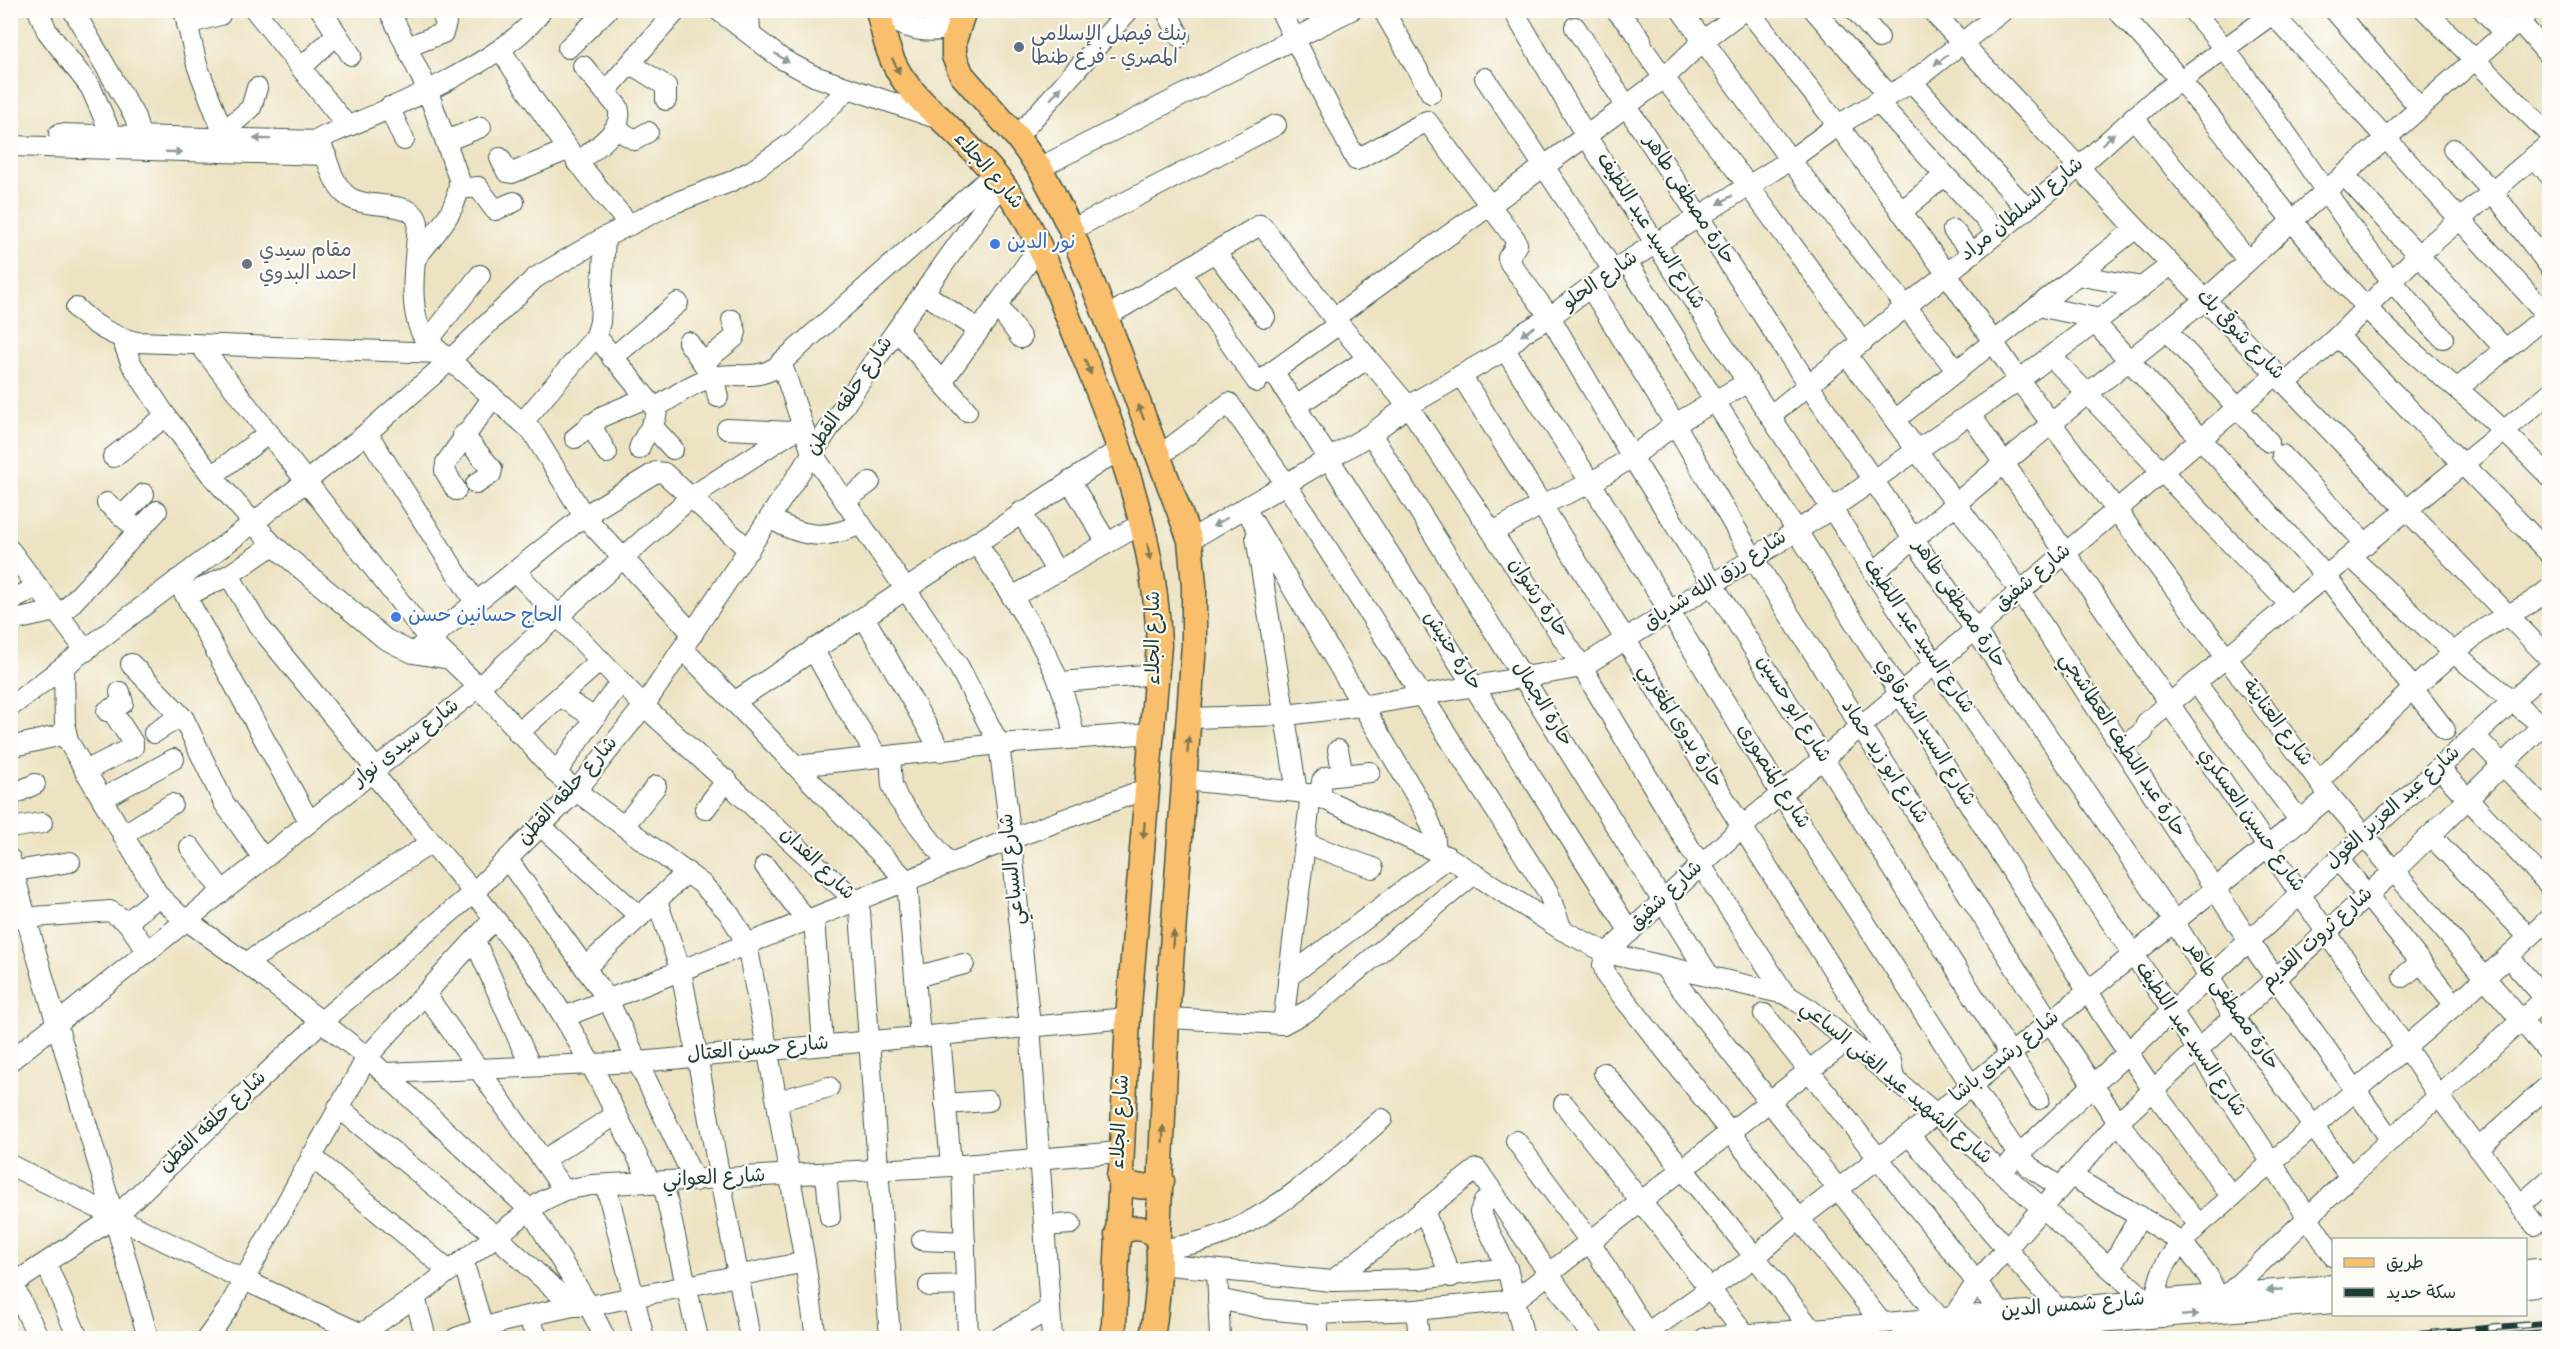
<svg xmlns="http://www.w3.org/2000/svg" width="2560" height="1349" font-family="'Gochi Hand','Playpen Sans Arabic',sans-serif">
  <rect width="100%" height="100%" fill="#fdfcf7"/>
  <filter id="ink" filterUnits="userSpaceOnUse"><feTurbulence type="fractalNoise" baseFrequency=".0167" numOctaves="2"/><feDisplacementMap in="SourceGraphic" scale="12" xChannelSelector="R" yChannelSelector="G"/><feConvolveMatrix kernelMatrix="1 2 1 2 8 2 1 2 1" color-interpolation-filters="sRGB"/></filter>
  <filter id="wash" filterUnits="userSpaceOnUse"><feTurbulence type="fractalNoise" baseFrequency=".008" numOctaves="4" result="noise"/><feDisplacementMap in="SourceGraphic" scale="24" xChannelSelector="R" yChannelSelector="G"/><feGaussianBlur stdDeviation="1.35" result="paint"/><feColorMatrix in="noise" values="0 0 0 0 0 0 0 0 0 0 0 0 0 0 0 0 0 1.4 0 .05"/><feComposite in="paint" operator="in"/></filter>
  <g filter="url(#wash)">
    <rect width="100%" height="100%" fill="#ede3c3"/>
  </g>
  <g filter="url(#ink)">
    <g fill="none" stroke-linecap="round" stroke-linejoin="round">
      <g stroke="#3e5649" stroke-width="22">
        <g id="minor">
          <polyline points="38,10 47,31 91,88 112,136"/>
          <polyline points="73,10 135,117 140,136"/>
          <polyline points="184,10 197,65 229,148"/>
          <polyline points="255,10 347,126"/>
          <polyline points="321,10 351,55"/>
          <path d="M389 10 427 89 459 179C460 210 434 234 417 257"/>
          <path d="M542 10C508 61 383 112 325 136L321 138V144C328 160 332 182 345 194 363 212 413 197 418 223 416 258 406 307 424 338L532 431 584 516 693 634"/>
          <polyline points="718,10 782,59 814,76 939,119"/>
          <polyline points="749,10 750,34"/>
          <path d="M878 10C904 30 927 36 958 26"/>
          <polyline points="1166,10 1180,37"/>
          <polyline points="1280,10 1356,160 1427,121 1515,239 1517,244 1508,258 1510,263 1550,317 1632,457 2039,1099"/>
          <polyline points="1383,10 1431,93"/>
          <polyline points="1513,10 1586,136 1656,244 1934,663 2172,1011 2334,1257"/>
          <polyline points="1616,10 1641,39 1642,47 1664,78 1748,185 1863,342"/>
          <polyline points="1681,10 1790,160 1957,371"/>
          <polyline points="1748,10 1838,125 1947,274 2019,380 2330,796 2550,1054"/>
          <polyline points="1814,10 1888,94"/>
          <polyline points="1855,10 1879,38"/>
          <polyline points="1931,10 2136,228 2550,659"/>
          <path d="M2117 10C2207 102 2278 212 2366 307 2400 344 2440 374 2478 407 2503 429 2526 453 2550 477"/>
          <path d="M2192 10C2284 114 2346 241 2443 338"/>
          <polyline points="2269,10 2550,318"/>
          <polyline points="2334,10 2420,108"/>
          <polyline points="2425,10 2550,135"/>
          <polyline points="2483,10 2505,34"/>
          <polyline points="2519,21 2550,57"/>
          <polyline points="187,24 220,15"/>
          <polyline points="1575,27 1809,386 2175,923 2234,1017 2350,1177"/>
          <polyline points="407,47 443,33 446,23 440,10"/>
          <polyline points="568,48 607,10"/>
          <path d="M501 50C540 112 581 170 630 225"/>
          <polyline points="631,64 666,86 666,100"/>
          <polyline points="302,67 336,35"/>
          <polyline points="1485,78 1613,270"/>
          <polyline points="1912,82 2027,209"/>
          <polyline points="605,92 677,10"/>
          <polyline points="1877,101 1998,233"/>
          <polyline points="389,107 404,140"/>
          <polyline points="2133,117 2248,261"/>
          <polyline points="616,129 635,140 648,132"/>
          <polyline points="222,133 251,108 257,88"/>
          <polyline points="59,134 320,141"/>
          <polyline points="1017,137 1129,10"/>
          <polyline points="446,141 481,127"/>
          <polyline points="10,146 326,155"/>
          <polyline points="2453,149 2492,191 2550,267"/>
          <polyline points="2534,156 2550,176"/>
          <polyline points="500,158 507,172 512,173 567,150"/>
          <path d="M577 163C593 149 626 131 618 107L583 66"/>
          <polyline points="1039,168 1351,10"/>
          <polyline points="2344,175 2505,349"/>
          <polyline points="459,189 478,187 495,210 514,202"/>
          <polyline points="1901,212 1944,176"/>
          <polyline points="1071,230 1276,125"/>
          <polyline points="1953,230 1973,253"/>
          <polyline points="1215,252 1265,317"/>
          <polyline points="1627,262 2104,1017 2153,1090 2232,1197"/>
          <polyline points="1181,273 1257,382"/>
          <polyline points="2077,275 2142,287"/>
          <polyline points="1590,287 1675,424 1753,558 2050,1022 2118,1122 2199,1225"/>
          <polyline points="924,293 979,330"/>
          <polyline points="997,305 1021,338"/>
          <polyline points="2038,306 2100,319"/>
          <path d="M76 308C94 326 112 336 136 342L439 353"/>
          <polyline points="1106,317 1260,225 1263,227 1334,318 1408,406 1582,667 1691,850 1785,994"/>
          <polyline points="1334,318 1586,136 1664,78 1704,40 1744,10"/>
          <polyline points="2095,323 2326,576 2445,730"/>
          <polyline points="897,330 967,411"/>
          <polyline points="2167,331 2269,442"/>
          <path d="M596 336 657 411C656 425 643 435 639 449"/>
          <polyline points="2338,336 2550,554"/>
          <polyline points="122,339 132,365 166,416 212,476 273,545 385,639 413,653 450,659"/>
          <polyline points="427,342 480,275"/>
          <polyline points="688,342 713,377 718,397"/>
          <polyline points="200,345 429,639 479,687 556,773 576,791 702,884 728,912 738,928 747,945 768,1052 805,1262 816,1338"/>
          <polyline points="1505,350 1591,483 1781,794 1971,1085 2018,1154 2030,1167 2060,1187"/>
          <polyline points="1847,355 2020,591 2249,941 2391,1140"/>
          <polyline points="2051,356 2291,606"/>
          <polyline points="612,358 678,303"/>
          <polyline points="781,362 812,453 959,667 999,744 1011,839 1030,1026 1052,1338"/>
          <polyline points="703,363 734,338 736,332 732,320"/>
          <polyline points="1273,371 1630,932"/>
          <polyline points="1268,375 1339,324"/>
          <polyline points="1461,375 1742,827 1891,1061 1894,1080"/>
          <polyline points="942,382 1039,247"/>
          <polyline points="2285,384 2338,336 2418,255 2550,143"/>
          <polyline points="2457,389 2550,313"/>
          <polyline points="1296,406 1367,359"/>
          <path d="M655 408C674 397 694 381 715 377 737 372 755 380 775 368L994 174"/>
          <polyline points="1970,414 2439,1096 2535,1225"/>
          <polyline points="1770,416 2078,168 2156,98 2278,10"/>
          <polyline points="1895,420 2136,228"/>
          <polyline points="523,422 596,336 600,322 605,237"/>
          <polyline points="590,424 607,453"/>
          <polyline points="651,425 673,449"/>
          <polyline points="727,429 792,432"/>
          <polyline points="367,433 475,602"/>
          <polyline points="1371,434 1710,977"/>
          <polyline points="463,435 492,469 491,474 476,484"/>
          <polyline points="575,438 603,416 646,398"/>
          <polyline points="2282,455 2366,544"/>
          <polyline points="113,457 166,416"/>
          <polyline points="1158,457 1229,403 1286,484 1548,892 1562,930"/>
          <polyline points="212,476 269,433"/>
          <polyline points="1070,481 1107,543"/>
          <polyline points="456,490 445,471 446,463 493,397"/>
          <polyline points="845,501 870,482"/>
          <polyline points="107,503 139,531"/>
          <polyline points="1245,508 1425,811 1434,833 1436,851"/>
          <polyline points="1021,512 1057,572"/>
          <polyline points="122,516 144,494"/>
          <path d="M770 518C803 538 826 540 861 524"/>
          <polyline points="1493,532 1541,505 1591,483 1632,457 1675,424 1748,382"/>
          <polyline points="1256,537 1297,792"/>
          <polyline points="1190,540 1371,434 1408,406 1505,350 1523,333 1550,317 1613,270 1790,160 1838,125 1912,82 2004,10"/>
          <path d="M976 542C1016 604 1064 664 1074 738"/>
          <polyline points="10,550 86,651"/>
          <polyline points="2351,557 2454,653 2550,732"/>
          <polyline points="515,571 644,706 856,901 860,912 890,1338"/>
          <polyline points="1874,572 2088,393 2205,300 2292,221 2531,10"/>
          <polyline points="229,575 258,625 376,769"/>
          <polyline points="177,580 309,821"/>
          <polyline points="186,596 229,575 273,545"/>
          <polyline points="1012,597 1143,523"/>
          <polyline points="10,602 37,586"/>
          <polyline points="60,616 157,511"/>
          <polyline points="864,617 941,751"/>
          <polyline points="10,621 56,611"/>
          <polyline points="420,647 584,516 656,472 664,473 749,550"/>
          <polyline points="683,649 907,881 920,1037"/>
          <polyline points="813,649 843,703 878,757"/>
          <polyline points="131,664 184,719 224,803 263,858"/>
          <polyline points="64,666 65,727 68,741 159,896 178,914 246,963 367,1057 530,1210 589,1306 605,1338"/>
          <polyline points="1061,682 1157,674"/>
          <polyline points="2196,683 2300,821"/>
          <polyline points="560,696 595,718"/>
          <polyline points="734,702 1120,449"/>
          <polyline points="10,707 252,524 367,433 449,361 535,278 605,237 669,205 730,182 753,170 796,140 848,89"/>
          <polyline points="107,711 123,703 120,692"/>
          <polyline points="1190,718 1286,715 1361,706 1582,667 1831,509 1970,414 2019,380 2171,265"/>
          <polyline points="154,733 181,716"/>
          <polyline points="518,733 601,660"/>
          <polyline points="2475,736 2550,814"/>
          <polyline points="10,747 66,734"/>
          <polyline points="2122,747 2143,732 2147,722 2169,704 2550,393"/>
          <polyline points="1338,750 1343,775"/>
          <polyline points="890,756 892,785 898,799 949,864"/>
          <polyline points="796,766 999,744 1153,733"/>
          <polyline points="2439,768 2550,886"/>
          <polyline points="85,771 133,747 133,743 111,709"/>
          <path d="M372 772C429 841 492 909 543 984 585 1047 617 1116 651 1184"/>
          <polyline points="556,773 621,681"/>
          <polyline points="1186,780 1297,792 1320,797 1448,857 1562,930 1607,953 1785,994 1811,1010 1936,1114 2165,1317"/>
          <path d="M2319 781C2371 730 2422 676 2480 632 2502 615 2530 607 2550 588"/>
          <polyline points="10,796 35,784"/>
          <polyline points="1320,797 1322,781 1326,777 1370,772"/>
          <polyline points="102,799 174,759"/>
          <polyline points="705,809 727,780"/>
          <polyline points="624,826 656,786"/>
          <polyline points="542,827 640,917"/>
          <polyline points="10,828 42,823"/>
          <polyline points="123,835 172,804"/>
          <polyline points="2431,836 2529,937"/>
          <polyline points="1305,843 1373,868"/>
          <polyline points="190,847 222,891"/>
          <path d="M10 859C53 1020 105 1178 148 1338"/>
          <polyline points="2338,859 2455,1005"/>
          <polyline points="508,860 608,1000 695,1181"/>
          <polyline points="765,866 807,921"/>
          <polyline points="10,872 70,862"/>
          <polyline points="657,901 681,971 750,1338"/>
          <polyline points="814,918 823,1045"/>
          <polyline points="10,919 110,911 127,922 148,952"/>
          <polyline points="127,922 159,896"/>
          <polyline points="475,941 530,1065"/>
          <polyline points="2508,956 2550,1004"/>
          <polyline points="246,963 431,843"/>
          <polyline points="1664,967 1940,1319"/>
          <polyline points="585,968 687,872"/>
          <polyline points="915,977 964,964"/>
          <polyline points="1288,977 1448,857"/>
          <polyline points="2403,977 2421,962"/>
          <polyline points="426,995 564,1190"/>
          <polyline points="1764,1014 2001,1313"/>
          <polyline points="564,1017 1011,839 1148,788"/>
          <polyline points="1167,1018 1283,1024 1311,1009 1474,874"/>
          <polyline points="1283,1024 1311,794"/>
          <polyline points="940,1035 951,1166"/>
          <polyline points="10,1061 479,687 691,497 801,426"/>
          <polyline points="386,1073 638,1062 1128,1018"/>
          <polyline points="1604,1073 1755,1257 1811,1329"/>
          <polyline points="777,1101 829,1087"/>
          <polyline points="945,1104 988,1101"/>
          <polyline points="1564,1104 1746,1335"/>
          <polyline points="338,1107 496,1236 573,1306"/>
          <polyline points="1909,1135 2058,1309"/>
          <polyline points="1516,1141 1589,1240 1650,1338"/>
          <polyline points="2478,1149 2550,1084"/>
          <polyline points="311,1156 449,1271"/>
          <polyline points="543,1160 616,1115"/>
          <polyline points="2010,1163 2172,1011 2550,667"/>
          <polyline points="10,1165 244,1280 362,1334 364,1338"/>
          <polyline points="962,1165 968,1338"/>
          <polyline points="826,1174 830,1217"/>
          <polyline points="2070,1175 2182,1242 2208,1276 2217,1295"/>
          <polyline points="663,1183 698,1338"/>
          <polyline points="606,1185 644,1338"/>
          <polyline points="1495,1195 1484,1202 1480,1212 1507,1268 1524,1338"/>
          <polyline points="2520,1205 2550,1179"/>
          <polyline points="1424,1211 1451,1277"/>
          <polyline points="1045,1226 1071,1224"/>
          <polyline points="922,1240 965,1242"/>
          <path d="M1159 1250C1182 1246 1204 1242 1226 1233 1285 1208 1334 1160 1382 1119"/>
          <polyline points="463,1261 486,1338"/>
          <polyline points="46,1263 78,1338"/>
          <polyline points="1159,1264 1332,1281 1420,1279 1507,1268"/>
          <polyline points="2111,1267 2140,1216"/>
          <polyline points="1217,1270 1220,1338"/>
          <polyline points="2526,1270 2550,1268"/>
          <polyline points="1332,1281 1477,1169 1593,1338"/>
          <polyline points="13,1285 39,1338"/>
          <polyline points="10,1286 115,1217 322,1021 473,893 576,791 644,706 868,370 1002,183"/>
          <polyline points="929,1286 966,1285"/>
          <polyline points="2526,1287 2550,1285"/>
          <polyline points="2228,1294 2350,1177 2550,994"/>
          <polyline points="415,1297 426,1338"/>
          <polyline points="1218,1299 1266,1309 1316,1314 1416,1310 1515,1300 1847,1041"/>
          <path d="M2157 1300C2156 1267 2177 1247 2199 1225L2455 1005 2550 918"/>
          <polyline points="1416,1310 1419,1338"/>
          <polyline points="1316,1314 1319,1338"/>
          <polyline points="1953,1317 1977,1282 2118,1122 2394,871 2542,726"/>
          <polyline points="528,1318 538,1338"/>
          <polyline points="1882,1323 1607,977 1603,965 1607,953 1742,827 2276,375"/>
          <polyline points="1647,1333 1755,1257 1799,1219 1936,1114 2330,796"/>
          <polyline points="207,1338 228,1309 367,1057 494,919"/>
          <polyline points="356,1338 415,1297 541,1202 564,1190 592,1185 951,1166 1120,1152"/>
          <polyline points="456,1338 505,1321 573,1306 589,1306 805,1262"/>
          <polyline points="999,1338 1050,1309"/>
          <polyline points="1705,1338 2334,1285"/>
          <polyline points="1901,1338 2334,1303"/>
        </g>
      </g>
      <g stroke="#3e5649" stroke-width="27">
        <g id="major">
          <path d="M878 10C883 31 887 52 898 71 908 89 924 104 940 118 965 143 994 169 1013 199 1039 236 1053 281 1070 322 1114 429 1155 528 1159 645L1128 1018 1114 1324 1111 1338"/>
          <path d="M964 10 954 41V56L962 75 1017 137 1041 170 1052 191 1071 230 1106 317 1190 540 1194 585V644L1167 1018 1158 1238C1161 1272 1157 1305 1152 1338"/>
          <path d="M1119 1176C1131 1188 1147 1190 1162 1181"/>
          <path d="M1117 1235C1131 1225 1146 1226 1158 1238"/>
        </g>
      </g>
      <use href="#minor" stroke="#fff" stroke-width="20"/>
      <use href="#major" stroke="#f9bf6d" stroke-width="24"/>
      <g stroke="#1f3d34" stroke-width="7">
        <g id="rail">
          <polyline points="2377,1338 2550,1323"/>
          <polyline points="2481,1338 2550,1332"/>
        </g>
      </g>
      <use href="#rail" stroke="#fdfcf7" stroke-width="4.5" stroke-dasharray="14" stroke-linecap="butt"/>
    </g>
    <defs><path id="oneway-solid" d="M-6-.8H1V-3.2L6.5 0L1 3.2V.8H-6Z" transform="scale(1.5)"/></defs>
    <g fill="#8f9e9a">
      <use href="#oneway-solid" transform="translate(782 58) rotate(33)"/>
      <use href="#oneway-solid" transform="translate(1941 60) rotate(144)"/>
      <use href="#oneway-solid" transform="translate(1056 93) rotate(-49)"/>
      <use href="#oneway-solid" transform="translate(262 139) rotate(-179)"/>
      <use href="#oneway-solid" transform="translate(2108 139) rotate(-42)"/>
      <use href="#oneway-solid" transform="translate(174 152) rotate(2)"/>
      <use href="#oneway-solid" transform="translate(1725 200) rotate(149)"/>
      <use href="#oneway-solid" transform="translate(1528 331) rotate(146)"/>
      <use href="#oneway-solid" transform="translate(1220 522) rotate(150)"/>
      <use href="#oneway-solid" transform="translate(2275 1290) rotate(175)"/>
      <use href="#oneway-solid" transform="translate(2190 1315) rotate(-5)"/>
    </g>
    <g fill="#81784e">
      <use href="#oneway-solid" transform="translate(896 66) rotate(64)"/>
      <use href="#oneway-solid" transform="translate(1088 367) rotate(69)"/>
      <use href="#oneway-solid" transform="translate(1141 412) rotate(-111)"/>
      <use href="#oneway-solid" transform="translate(1149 552) rotate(79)"/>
      <use href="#oneway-solid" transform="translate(1188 745) rotate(-86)"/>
      <use href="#oneway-solid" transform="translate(1144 830) rotate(95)"/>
      <use href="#oneway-solid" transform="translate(1173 939) rotate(-86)"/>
      <use href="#oneway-solid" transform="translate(1163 1134) rotate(-88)"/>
    </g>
  </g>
  <circle fill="#5c6f8a" stroke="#fdfcf7" stroke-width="2" cx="1019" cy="47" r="6"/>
  <g fill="#3f7fe0" stroke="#fdfcf7" stroke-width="2">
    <circle cx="995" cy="244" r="6"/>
    <circle cx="396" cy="617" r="6"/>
  </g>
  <circle fill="#6b7280" stroke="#fdfcf7" stroke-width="2" cx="247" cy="264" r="6"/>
  <g text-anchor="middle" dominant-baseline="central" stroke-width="4.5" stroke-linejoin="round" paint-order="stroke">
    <g font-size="20" fill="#4e5e75" stroke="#fdfcf7" text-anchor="start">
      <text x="1031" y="36">بنك فيصل الإسلامي<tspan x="1031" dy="23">المصري - فرع طنطا</tspan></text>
    </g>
    <g font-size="20" fill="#1f3d34" stroke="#fdfcf7">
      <text transform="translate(987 172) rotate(49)">شارع الجلاء</text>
      <text transform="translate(1688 201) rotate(57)">حارة مصطفى طاهر</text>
      <text transform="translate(2023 211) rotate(-39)">شارع السلطان مراد</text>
      <text transform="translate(1649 232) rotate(57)">شارع السيد عبد اللطيف</text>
      <text transform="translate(1601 282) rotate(-35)">شارع الحلو</text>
      <text transform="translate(2239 336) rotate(46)">شارع شوقى بك</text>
      <text transform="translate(851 397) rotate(-56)">شارع حلقه القطن</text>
      <text transform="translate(2034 579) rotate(-40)">شارع شفيق</text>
      <text transform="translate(1716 582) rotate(-33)">شارع رزق الله شدياق</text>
      <text transform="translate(1537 599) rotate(56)">حارة رشوان</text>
      <text transform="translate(1958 605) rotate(56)">حارة مصطفى طاهر</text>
      <text transform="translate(1917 637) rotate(56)">شارع السيد عبد اللطيف</text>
      <text transform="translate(1155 638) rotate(-90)">شارع الجلاء</text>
      <text transform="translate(1451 652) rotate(57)">حارة حنيش</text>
      <text transform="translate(1541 705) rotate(58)">حارة الجمال</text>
      <text transform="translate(1792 710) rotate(58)">شارع ابو حسين</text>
      <text transform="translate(2276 724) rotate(53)">شارع العناينة</text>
      <text transform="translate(1679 727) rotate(58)">حارة بدوى المغربي</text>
      <text transform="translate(1924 733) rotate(58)">شارع السيد الشرقاوي</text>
      <text transform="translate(407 744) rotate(-38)">شارع سيدى نوار</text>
      <text transform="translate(2121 746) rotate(57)">حارة عبد اللطيف العطاشجي</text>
      <text transform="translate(1883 763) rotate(57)">شارع ابو زيد حماد</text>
      <text transform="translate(1772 777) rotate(58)">شارع المنصورى</text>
      <text transform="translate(569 792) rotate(-48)">شارع حلقه القطن</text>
      <text transform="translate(2394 809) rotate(-42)">شارع عبد العزيز الغول</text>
      <text transform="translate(2250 821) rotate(55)">شارع حسين العسكري</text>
      <text transform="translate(816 865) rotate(44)">شارع الفدان</text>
      <text transform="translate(1014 869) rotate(-96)">شارع السباعي</text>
      <text transform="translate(1667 897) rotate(-43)">شارع شفيق</text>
      <text transform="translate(2318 940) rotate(-42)">شارع ثروت القديم</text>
      <text transform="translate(2231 1007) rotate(56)">حارة مصطفى طاهر</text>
      <text transform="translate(2189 1040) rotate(56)">شارع السيد عبد اللطيف</text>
      <text transform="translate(758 1051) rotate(-5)">شارع حسن العتال</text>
      <text transform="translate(2006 1058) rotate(-39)">شارع رشدى باشا</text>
      <text transform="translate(1895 1084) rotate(40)">شارع الشهيد عبد الغنى الساعي</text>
      <text transform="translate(1122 1122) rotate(-87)">شارع الجلاء</text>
      <text transform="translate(214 1123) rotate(-43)">شارع حلقه القطن</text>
      <text transform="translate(714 1180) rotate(-3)">شارع العواني</text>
      <text transform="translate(2073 1307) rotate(-5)">شارع شمس الدين</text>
    </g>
    <g font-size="20" fill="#366cbe" stroke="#fdfcf7" text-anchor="start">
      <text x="1007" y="244">نور الدين</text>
      <text x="408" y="617">الحاج حسانين حسن</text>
    </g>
    <g font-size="20" fill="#5b616d" stroke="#fdfcf7" text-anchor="start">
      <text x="259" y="252">مقام سيدي<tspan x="259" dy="23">احمد البدوي</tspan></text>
    </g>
  </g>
  <rect width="2560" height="1349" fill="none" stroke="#fdfcf7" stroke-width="36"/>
  <rect x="2332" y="1238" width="195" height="78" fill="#fdfcf7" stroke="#a4b0a9" stroke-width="1.5"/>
  <rect x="2344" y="1258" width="30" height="9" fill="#f9bf6d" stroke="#a4b0a9" stroke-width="1.5"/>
  <text x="2386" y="1268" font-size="18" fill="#1f3d34">طريق</text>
  <rect x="2344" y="1288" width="30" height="9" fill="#1f3d34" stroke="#a4b0a9" stroke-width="1.5"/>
  <text x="2386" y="1298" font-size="18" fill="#1f3d34">سكة حديد</text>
</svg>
